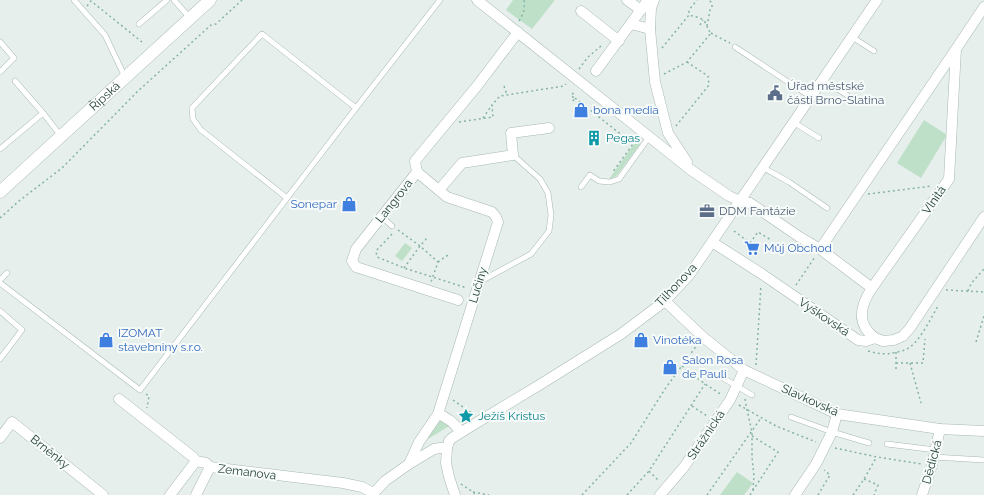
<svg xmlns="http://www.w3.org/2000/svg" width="984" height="495" font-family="Raleway,sans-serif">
  <rect width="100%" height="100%" fill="#e6efeb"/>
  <g fill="#bfe0c8">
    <polygon points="513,0 555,0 532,29 506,10"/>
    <polygon points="924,120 947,135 921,178 897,163"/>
    <polygon points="639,137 641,139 641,143 618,174 615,177 609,179"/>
    <polygon points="405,243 412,248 402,261 395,256"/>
    <polygon points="439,420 441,420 451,425 423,442"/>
    <polygon points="737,472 753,483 744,495 720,495"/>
  </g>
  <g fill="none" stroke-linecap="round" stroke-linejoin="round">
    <g stroke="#a8b8b2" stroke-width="6">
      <g id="service">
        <polyline points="74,0 105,35 125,77"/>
        <polyline points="174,0 190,18"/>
        <polyline points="139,24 167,0"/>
        <polyline points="852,37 874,51"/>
        <polyline points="0,42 14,58 0,72"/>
        <polyline points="735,47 811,97"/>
        <polyline points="823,80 847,95"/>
        <polyline points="15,81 43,113 61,136"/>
        <polyline points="793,122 819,138"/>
        <polyline points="0,149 43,113"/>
        <polyline points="762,167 789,182 827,208"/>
        <polyline points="581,187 590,175 599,181 610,182 619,179 649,137"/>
        <polyline points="287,198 201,130 193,119 192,108 262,34 356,108"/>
        <polyline points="382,217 392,226"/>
        <polyline points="0,280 7,273"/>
        <polyline points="481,281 531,254 549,231 551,215 548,193 540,179 513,155"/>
        <polyline points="0,283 140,390 356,108 440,0"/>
        <polyline points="0,311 22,330 0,359"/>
        <polyline points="723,378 752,395"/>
        <polyline points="791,417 832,432 869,443"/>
        <polyline points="887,444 936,450"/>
        <polyline points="934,457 984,460"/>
      </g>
    </g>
    <g stroke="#a8b8b2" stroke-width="11">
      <g id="minor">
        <polyline points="477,0 691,170 729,196 740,201 750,203 798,236 820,249 872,288 949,179 956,49 984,7"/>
        <polyline points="627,0 641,10"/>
        <polyline points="654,0 651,8 650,29 655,82 668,133 687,162"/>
        <polyline points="581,11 619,41"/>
        <polyline points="631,24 650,29"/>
        <polyline points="596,71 648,0"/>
        <polyline points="439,190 462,163 513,155 511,133 549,128"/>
        <polyline points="712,242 762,274 858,340 866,341 875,338 883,341 894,340 903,336 910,328 984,217"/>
        <polyline points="820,249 956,49"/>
        <path d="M872 288C860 306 856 324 875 338"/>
        <polyline points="458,300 356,267 352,261 356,249 417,172 415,161 477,86 518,32"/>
        <polyline points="665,301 703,337 744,370 837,414 940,429 984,431"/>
        <polyline points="119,399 193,457 196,461 206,463 210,467 343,483 362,487 373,493"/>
        <path d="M438 414C447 417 455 424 461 432"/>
        <polyline points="0,438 12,422 103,495"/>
        <polyline points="409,464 419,442 438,414 498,222 496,217 492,212 447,197 417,172"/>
        <polyline points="170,495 196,461"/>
        <polyline points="196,495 210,467"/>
        <polyline points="372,495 385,481 409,464 434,449 440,448 447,448"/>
        <polyline points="455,495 449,477 446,463 447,448 449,441 452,438 468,428 541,384 621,334 665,301 690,274 877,0"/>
        <polyline points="660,495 684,467 730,400 744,370"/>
        <polyline points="795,495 816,464 832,432 837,414"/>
        <polyline points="922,495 932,465 940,429"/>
      </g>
    </g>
    <g stroke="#a8b8b2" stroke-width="13">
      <g id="tertiary">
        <path id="s1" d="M0 192 210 0"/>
      </g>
    </g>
    <g stroke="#86b3a5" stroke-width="1.5" stroke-dasharray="2 3" stroke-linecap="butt">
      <polyline points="87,6 91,1 142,42"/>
      <path d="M519 21C524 13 525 9 524 0"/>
      <polyline points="700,25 703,20"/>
      <polyline points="707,26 710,10 712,7 712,3 709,0"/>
      <polyline points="711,33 718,37 730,43"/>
      <polyline points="662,48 689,15 689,10 697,0"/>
      <polyline points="579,69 588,57 601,46"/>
      <path d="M664 74 687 62 711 33C707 29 708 28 706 24 703 17 695 17 689 15"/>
      <polyline points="504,86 507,95"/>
      <polyline points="575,98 633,144 612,173"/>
      <polyline points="573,101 575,98 571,96 575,91"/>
      <polyline points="483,118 492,105"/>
      <polyline points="459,122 493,117 492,105 500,96 564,86 566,84"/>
      <polyline points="676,126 709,85 708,76 687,62"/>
      <polyline points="868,194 932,186"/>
      <polyline points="0,218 19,201 62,168 138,91 211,25 216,24 242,0"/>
      <polyline points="398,230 420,246 427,238"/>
      <polyline points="734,231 750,243 758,232 771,240"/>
      <polyline points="392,234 376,251 377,257 404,268 467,288"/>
      <polyline points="438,262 448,255"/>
      <polyline points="404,268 420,246 438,262 431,282"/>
      <polyline points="796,285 815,257"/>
      <polyline points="946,290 984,292"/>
      <path d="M968 291C970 283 978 276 984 269"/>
      <polyline points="976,342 984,316"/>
      <path d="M868 351C878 354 886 355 896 352 899 352 902 351 905 350 919 344 929 321 937 308L938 305"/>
      <polyline points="896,352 896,372"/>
      <polyline points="896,363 923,363 925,339"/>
      <polyline points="910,363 921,403"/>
      <polyline points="756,365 761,285"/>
      <polyline points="682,366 705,384 722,395"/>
      <polyline points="146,394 149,396 147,408"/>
      <polyline points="745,399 747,410 752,432 752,457 754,476 753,490"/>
      <polyline points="453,400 473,414"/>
      <polyline points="739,405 776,426 816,442"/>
      <polyline points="692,406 707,416"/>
      <polyline points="835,448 877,457 922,464"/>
      <polyline points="649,471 659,481"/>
      <polyline points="864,479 878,485 874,495"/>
      <polyline points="461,484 473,492 476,495"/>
      <polyline points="473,492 489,495"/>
      <polyline points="582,495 631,443 665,389 697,345"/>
      <polyline points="627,495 649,471 705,384"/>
      <polyline points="707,495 761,418"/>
      <polyline points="750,495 778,452 752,436"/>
      <polyline points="818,495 830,475 824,470"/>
      <polyline points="853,495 864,479 876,458"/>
    </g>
    <use href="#service" stroke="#fff" stroke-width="5"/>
    <use href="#minor" stroke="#fff" stroke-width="10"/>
    <use href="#tertiary" stroke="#fff" stroke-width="12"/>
  </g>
  <defs>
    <g id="civic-bare" transform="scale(1.2)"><path d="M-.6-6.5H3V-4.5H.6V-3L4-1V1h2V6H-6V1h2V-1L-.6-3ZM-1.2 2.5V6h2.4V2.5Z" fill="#5c6f8a" stroke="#f7fbf9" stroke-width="2.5" paint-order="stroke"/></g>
    <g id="shop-bare" transform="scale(1.2)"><path d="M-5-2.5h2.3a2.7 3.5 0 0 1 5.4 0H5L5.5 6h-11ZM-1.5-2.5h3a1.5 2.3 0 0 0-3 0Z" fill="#3f7fe0" stroke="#f7fbf9" stroke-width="2.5" paint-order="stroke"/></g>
    <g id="building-bare" transform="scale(1.2)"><path d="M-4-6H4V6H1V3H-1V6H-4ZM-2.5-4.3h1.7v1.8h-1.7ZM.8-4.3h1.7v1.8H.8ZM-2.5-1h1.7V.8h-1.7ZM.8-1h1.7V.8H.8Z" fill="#0f9aa8" stroke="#f7fbf9" stroke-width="2.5" paint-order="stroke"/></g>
    <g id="office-bare" transform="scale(1.2)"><path d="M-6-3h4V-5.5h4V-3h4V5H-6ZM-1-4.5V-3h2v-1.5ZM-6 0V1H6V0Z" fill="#5c6f8a" stroke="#f7fbf9" stroke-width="2.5" paint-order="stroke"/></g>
    <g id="supermarket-bare" transform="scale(1.2)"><path d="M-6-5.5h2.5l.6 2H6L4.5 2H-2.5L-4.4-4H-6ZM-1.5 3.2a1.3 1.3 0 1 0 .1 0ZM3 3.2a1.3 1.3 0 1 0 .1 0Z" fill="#3f7fe0" stroke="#f7fbf9" stroke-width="2.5" paint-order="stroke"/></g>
    <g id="sight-bare" transform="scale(1.2)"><path d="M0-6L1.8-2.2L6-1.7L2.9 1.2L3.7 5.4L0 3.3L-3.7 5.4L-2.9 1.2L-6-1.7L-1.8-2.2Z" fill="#0f9aa8" stroke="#f7fbf9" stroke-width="2.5" paint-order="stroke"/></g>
  </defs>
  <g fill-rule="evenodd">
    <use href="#civic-bare" x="775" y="93"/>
    <use href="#shop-bare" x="581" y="110"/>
    <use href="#building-bare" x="594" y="138"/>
    <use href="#shop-bare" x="349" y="204"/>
    <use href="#office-bare" x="707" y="211"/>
    <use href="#supermarket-bare" x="752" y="248"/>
    <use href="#shop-bare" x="106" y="340"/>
    <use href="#shop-bare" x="641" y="340"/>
    <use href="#shop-bare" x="670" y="367"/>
    <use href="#sight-bare" x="466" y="416"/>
  </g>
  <g text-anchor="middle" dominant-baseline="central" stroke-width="4" stroke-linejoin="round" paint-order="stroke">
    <g font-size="12" fill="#4e5e75" stroke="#f7fbf9" text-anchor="start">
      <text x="787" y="86">Úřad městské<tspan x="787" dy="14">části Brno-Slatina</tspan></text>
      <text x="719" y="211">DDM Fantázie</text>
    </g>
    <g font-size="12" fill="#24423a" stroke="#f7fbf9">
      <text stroke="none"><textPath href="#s1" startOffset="142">Řípská</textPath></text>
      <text transform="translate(934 200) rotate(-55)">Vlnitá</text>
      <text transform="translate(394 201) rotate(-52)">Langrova</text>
      <text transform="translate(478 285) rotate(-73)">Lučiny</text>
      <text transform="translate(676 285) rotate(-47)">Tilhonova</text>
      <text transform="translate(824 317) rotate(34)">Vyškovská</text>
      <text transform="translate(810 400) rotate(24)">Slavkovská</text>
      <text transform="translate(706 435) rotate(-56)">Strážnická</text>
      <text transform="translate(50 452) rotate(39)">Brněnky</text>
      <text transform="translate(932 462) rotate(-75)">Dědická</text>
      <text transform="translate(247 472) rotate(7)">Zemanova</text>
    </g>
    <g font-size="12" fill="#366cbe" stroke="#f7fbf9" text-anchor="start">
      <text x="593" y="110">bona media</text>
      <text x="337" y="204" text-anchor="end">Sonepar</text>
      <text x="764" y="248">Můj Obchod</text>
      <text x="118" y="333">IZOMAT<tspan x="118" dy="14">stavebniny s.r.o.</tspan></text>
      <text x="653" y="340">Vinotéka</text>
      <text x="682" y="360">Salon Rosa<tspan x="682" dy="14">de Pauli</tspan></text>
    </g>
    <g font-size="12" fill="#0d838f" stroke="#f7fbf9" text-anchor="start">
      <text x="606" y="138">Pegas</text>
      <text x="478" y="416">Ježíš Kristus</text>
    </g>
  </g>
</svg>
